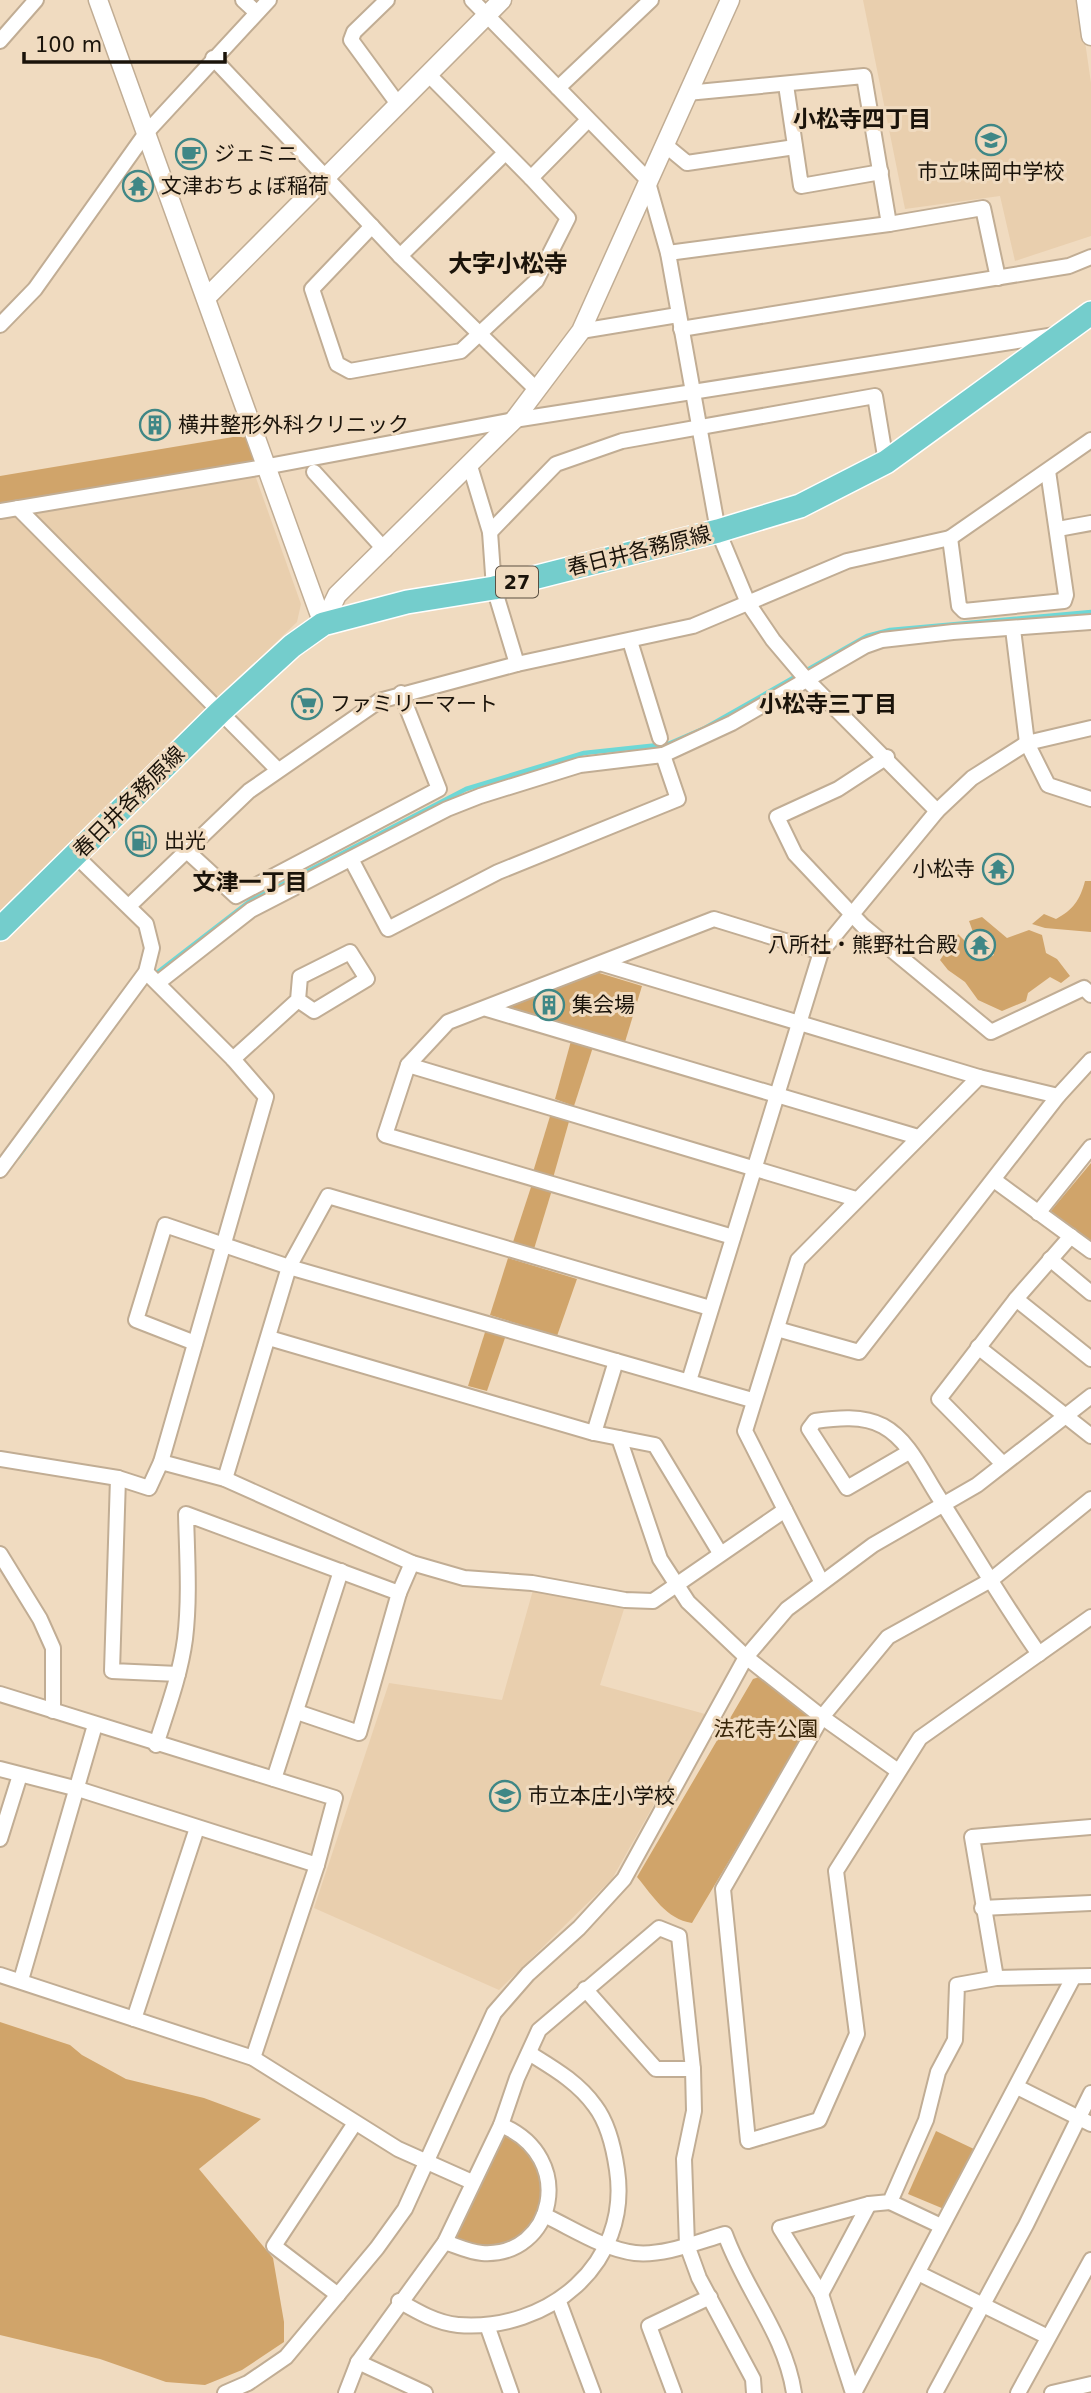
<svg xmlns="http://www.w3.org/2000/svg" width="1091" height="2393" font-family="'DejaVu Sans','Noto Sans JP',sans-serif">
  <rect width="100%" height="100%" fill="#f0dbc0"/>
  <g fill="#e9cfae">
    <polygon points="863,0 1079,0 1091,83 1091,236 1015,261 1000,196 905,209"/>
    <polygon points="255,475 301,604 297,622 0,911 0,518"/>
    <polygon points="533,1590 624,1609 600,1685 705,1714 612,1879 499,1990 314,1908 389,1683 502,1700"/>
  </g>
  <g fill="#d0a46a">
    <polygon points="245,435 260,473 0,517 0,476"/>
    <path d="M1085 881H1091V932L1045 928 1032 924 1044 914 1056 919C1073 910 1080 900 1085 881Z"/>
    <polygon points="982,917 1007,938 1029,930 1042,935 1046,953 1057,959 1070,976 1061,983 1050,977 1028,993 1026,1001 1002,1011 978,1000 965,982 948,970 940,960 958,934 984,960 994,955 988,941 973,932 969,921"/>
    <polygon points="596,972 642,986 625,1042 505,1008"/>
    <polygon points="571,1041 593,1047 574,1106 555,1099"/>
    <polygon points="551,1113 570,1118 553,1178 533,1172"/>
    <polygon points="1091,1163 1091,1243 1050,1212"/>
    <polygon points="532,1184 552,1190 534,1249 513,1242"/>
    <polygon points="508,1258 577,1279 557,1336 490,1315"/>
    <polygon points="486,1329 506,1335 487,1391 468,1386"/>
    <path d="M759 1677 813 1720 692 1923C666 1919 653 1896 637 1877L753 1679Z"/>
    <polygon points="0,2022 70,2045 82,2055 126,2079 204,2098 261,2119 199,2169 273,2258 284,2322 284,2342 242,2370 205,2385 166,2382 100,2359 0,2335"/>
    <polygon points="503,2130 537,2156 544,2190 539,2212 520,2239 494,2249 449,2240"/>
    <polygon points="936,2131 976,2150 944,2209 908,2194"/>
  </g>
  <g fill="none" stroke-linecap="round" stroke-linejoin="round">
    <g stroke="#6ed8d6" stroke-width="4.5">
      <polyline points="154,975 250,901 466,789 584,753 668,744 705,728 867,636 890,630 1091,612"/>
      <polyline points="18,1157 104,1040"/>
    </g>
    <g stroke="#c1ad94" stroke-width="18">
      <g id="minor">
        <polyline points="243,0 256,12"/>
        <polyline points="387,0 354,32 351,40 398,104"/>
        <polyline points="472,0 647,179 668,253 718,531 748,603 773,640 806,679 937,811"/>
        <polyline points="0,41 36,0"/>
        <polyline points="213,58 400,256 537,390"/>
        <polyline points="428,74 531,178"/>
        <polyline points="786,85 801,186 881,172"/>
        <polyline points="558,88 651,0"/>
        <polyline points="687,93 864,76 889,224"/>
        <polyline points="664,144 687,163 795,147"/>
        <polyline points="372,226 312,289 337,364 350,371 461,351 536,281 568,218 531,178 588,120"/>
        <polyline points="668,253 889,224 983,208 998,278"/>
        <polyline points="400,256 505,153"/>
        <polyline points="0,325 35,289 146,133 269,0"/>
        <polyline points="681,329 1069,266 1091,257"/>
        <polyline points="581,331 678,315"/>
        <polyline points="470,466 490,532 494,588 517,664"/>
        <polyline points="314,472 385,550"/>
        <polyline points="18,508 278,770"/>
        <polyline points="0,511 264,467 514,420 1055,335"/>
        <polyline points="1058,529 1091,523"/>
        <polyline points="490,532 556,464 622,441 875,396 886,462"/>
        <polyline points="950,538 959,606 964,611 1064,601 1066,595 1048,471"/>
        <polyline points="1013,629 1027,743 1048,785 1091,799"/>
        <polyline points="630,641 660,738"/>
        <polyline points="887,757 838,789 777,817 795,854 863,926 991,1032 1084,988 1091,995"/>
        <polyline points="187,851 236,896 439,789 401,693"/>
        <polyline points="351,859 388,929 498,872 678,799 663,755"/>
        <polyline points="129,906 249,791 379,701 517,664 693,626 847,561 950,538 1091,440"/>
        <polyline points="603,964 979,1077 1058,1096"/>
        <polyline points="159,982 251,910 447,809 480,796 580,765 663,755 732,723 865,646 882,640 953,632 1091,622"/>
        <polyline points="487,1009 918,1137"/>
        <polyline points="233,1059 298,1000 300,977 350,952 367,979 314,1011 298,1000"/>
        <polyline points="408,1065 856,1199"/>
        <polyline points="0,1170 146,972 152,948 146,924 75,855"/>
        <polyline points="994,1180 1091,1251"/>
        <polyline points="1038,1213 1091,1147"/>
        <polyline points="733,1237 385,1135 408,1065 448,1022 714,919 821,952"/>
        <polyline points="1050,1259 1091,1293"/>
        <polyline points="1016,1299 1091,1359"/>
        <polyline points="777,1329 859,1352 1058,1096 1091,1060"/>
        <polyline points="269,1338 594,1433 655,1445 720,1553"/>
        <polyline points="195,1343 136,1320 165,1225 289,1267 752,1400"/>
        <polyline points="978,1347 1091,1436"/>
        <polyline points="689,1381 821,952 937,811 972,778 1027,743 1091,728"/>
        <polyline points="594,1433 616,1361"/>
        <polyline points="619,1438 660,1559 688,1602 746,1657 822,1717 898,1771"/>
        <path d="M909 1452 847 1488 809 1429 815 1421C836 1418 863 1415 883 1426 909 1440 923 1473 938 1496 972 1549 1003 1603 1039 1654"/>
        <polyline points="0,1459 118,1478 149,1488 161,1462 266,1097 233,1059 146,972"/>
        <polyline points="161,1462 225,1479 412,1563 464,1578 532,1583 625,1600 653,1601 785,1510"/>
        <polyline points="1003,1464 939,1399 1016,1299 1071,1236"/>
        <polyline points="118,1478 112,1671 178,1674"/>
        <polyline points="225,1479 289,1267 328,1196 710,1308"/>
        <polyline points="1091,1499 991,1580 888,1637 822,1717 723,1889 748,2141 819,2120 857,2034 836,1871 920,1738 1091,1617"/>
        <polyline points="0,1554 40,1619 53,1648 53,1711"/>
        <polyline points="821,1581 745,1431 798,1260 979,1077"/>
        <polyline points="0,1694 335,1798 317,1865 253,2058"/>
        <polyline points="297,1712 359,1733 399,1593 412,1563"/>
        <path d="M156 1745C167 1710 180 1676 185 1639 190 1598 187 1555 186 1514L399 1593"/>
        <polyline points="0,1769 78,1789 317,1865"/>
        <polyline points="274,1779 341,1571"/>
        <polyline points="0,1839 20,1775"/>
        <polyline points="982,1908 1091,1903"/>
        <polyline points="0,1975 253,2058 398,2149 472,2182"/>
        <polyline points="996,1978 972,1837 1091,1827"/>
        <polyline points="21,1980 95,1725"/>
        <polyline points="585,1989 656,2069 693,2069"/>
        <polyline points="134,2019 197,1828"/>
        <polyline points="1017,2087 1091,2124"/>
        <polyline points="890,2202 941,2226"/>
        <path d="M544 2215C572 2228 603 2249 635 2253 664 2256 697 2242 725 2234 745 2290 785 2334 794 2393"/>
        <path d="M445 2242C457 2246 469 2252 482 2253 554 2258 578 2157 501 2125"/>
        <polyline points="918,2273 1048,2337"/>
        <polyline points="821,2294 869,2204"/>
        <polyline points="338,2295 274,2246 355,2123"/>
        <path d="M399 2301C418 2312 437 2323 458 2325 548 2332 631 2264 617 2170 614 2149 608 2123 595 2106 578 2082 553 2068 529 2053"/>
        <polyline points="559,2302 593,2393"/>
        <polyline points="487,2325 511,2393"/>
        <polyline points="358,2362 425,2393"/>
        <polyline points="225,2393 248,2383 286,2357 377,2248 405,2209 494,2013 528,1974 579,1928 624,1879 746,1657 787,1609 873,1545 977,1485 1091,1396"/>
        <polyline points="346,2393 358,2362 445,2242 501,2125 517,2078 539,2030 659,1928 679,1936 693,2069 694,2111 684,2159 687,2245 699,2278 753,2379 754,2393"/>
        <polyline points="674,2393 649,2326 710,2297"/>
        <polyline points="853,2393 821,2294 780,2228 869,2204 890,2202 926,2120 938,2072 955,2040 957,1985 996,1978 1091,1976"/>
        <polyline points="854,2393 1073,1978"/>
        <polyline points="935,2393 1026,2225 1091,2093"/>
        <polyline points="1018,2393 1091,2260"/>
        <polyline points="1052,2393 1091,2384"/>
      </g>
    </g>
    <g stroke="#c1ad94" stroke-width="21">
      <g id="tertiary">
        <polyline points="98,0 323,624"/>
        <polyline points="1086,0 1091,36"/>
        <polyline points="206,298 502,0"/>
        <polyline points="323,624 337,595 514,420 581,331 730,0"/>
      </g>
    </g>
    <g stroke="#fff" stroke-width="26">
      <polyline id="primary" points="0,929 220,712 292,646 323,624 407,602 494,588 718,531 800,506 886,462 1091,313"/>
    </g>
    <use href="#minor" stroke="#fff" stroke-width="14"/>
    <use href="#tertiary" stroke="#fff" stroke-width="18"/>
    <use href="#primary" stroke="#74cdcc" stroke-width="23"/>
  </g>
  <defs>
    <g id="school-ring" transform="scale(1.575)"><circle r="9.5" fill="#f0dbc0" stroke="#3f8786" stroke-width="1.5"/><path d="M0-5L7-2L0 1L-7-2ZM-4 1L0 2.5L4 1V4Q0 6-4 4Z" fill="#3f8786"/></g>
    <g id="cafe-ring" transform="scale(1.575)"><circle r="9.5" fill="#f0dbc0" stroke="#3f8786" stroke-width="1.5"/><path d="M-5.5-4.5H6V0H3Q3 3.5 0 3.5H-2.5Q-5.5 3.5-5.5 0ZM3-3.2v2h1.7v-2ZM-6 4.5H4V6H-6Z" fill="#3f8786"/></g>
    <g id="temple-ring" transform="scale(1.575)"><circle r="9.5" fill="#f0dbc0" stroke="#3f8786" stroke-width="1.5"/><path d="M0-6L5-2H3V0L6.5 2.5H4V6H1.5V3h-3V6H-4V2.5H-6.5L-3 0V-2H-5Z" fill="#3f8786"/></g>
    <g id="building-ring" transform="scale(1.575)"><circle r="9.5" fill="#f0dbc0" stroke="#3f8786" stroke-width="1.5"/><path d="M-4-6H4V6H1V3H-1V6H-4ZM-2.5-4.3h1.7v1.8h-1.7ZM.8-4.3h1.7v1.8H.8ZM-2.5-1h1.7V.8h-1.7ZM.8-1h1.7V.8H.8Z" fill="#3f8786"/></g>
    <g id="supermarket-ring" transform="scale(1.575)"><circle r="9.5" fill="#f0dbc0" stroke="#3f8786" stroke-width="1.5"/><path d="M-6-5.5h2.5l.6 2H6L4.5 2H-2.5L-4.4-4H-6ZM-1.5 3.2a1.3 1.3 0 1 0 .1 0ZM3 3.2a1.3 1.3 0 1 0 .1 0Z" fill="#3f8786"/></g>
    <g id="fuel-ring" transform="scale(1.575)"><circle r="9.5" fill="#f0dbc0" stroke="#3f8786" stroke-width="1.5"/><path d="M-5.5-6h7V0h2V4h1.3V-2.5L3-4.5l.8-.8L6-3V5H2.5V1h-1V6h-7ZM-4.2-4.7v3.2H.2V-4.7Z" fill="#3f8786"/></g>
  </defs>
  <g fill-rule="evenodd">
    <use href="#school-ring" x="991" y="140"/>
    <use href="#cafe-ring" x="191" y="154"/>
    <use href="#temple-ring" x="138" y="186"/>
    <use href="#building-ring" x="155" y="425"/>
    <use href="#supermarket-ring" x="307" y="704"/>
    <use href="#fuel-ring" x="141" y="841"/>
    <use href="#temple-ring" x="998" y="869"/>
    <use href="#temple-ring" x="980" y="945"/>
    <use href="#building-ring" x="549" y="1005"/>
    <use href="#school-ring" x="505" y="1796"/>
  </g>
  <g text-anchor="middle" dominant-baseline="central" stroke-width="6" stroke-linejoin="round" paint-order="stroke">
    <rect fill="#f0dbc0" stroke="#5a4f41" stroke-width="2" x="496" y="566.5" width="42" height="31" rx="5"/>
    <g font-size="19" font-weight="bold" fill="#1a130a">
      <text x="517" y="582">27</text>
    </g>
    <g font-size="21" fill="#1a130a" stroke="#f0dbc0" text-anchor="start">
      <text x="214" y="154">ジェミニ</text>
      <text x="991" y="172" text-anchor="middle">市立味岡中学校</text>
      <text x="161" y="186">文津おちょぼ稲荷</text>
      <text x="178" y="425">横井整形外科クリニック</text>
      <text x="330" y="704">ファミリーマート</text>
      <text x="164" y="841">出光</text>
      <text x="975" y="869" text-anchor="end">小松寺</text>
      <text x="957" y="945" text-anchor="end">八所社・熊野社合殿</text>
      <text x="572" y="1005">集会場</text>
      <text x="528" y="1796">市立本庄小学校</text>
    </g>
    <g font-size="21" fill="#1a130a" stroke="#f0dbc0">
      <text transform="translate(639 551) rotate(-14)">春日井各務原線</text>
      <text transform="translate(129 802) rotate(-45)">春日井各務原線</text>
    </g>
    <g font-size="21" fill="#382508" stroke="#f0dbc0">
      <text x="766" y="1729">法花寺公園</text>
    </g>
    <g font-size="23" font-weight="bold" fill="#1a130a" stroke="#f0dbc0">
      <text x="862" y="119">小松寺四丁目</text>
      <text x="828" y="704">小松寺三丁目</text>
      <text x="250" y="882">文津一丁目</text>
    </g>
    <g font-size="24" font-weight="bold" fill="#1a130a" stroke="#f0dbc0">
      <text x="508" y="264">大字小松寺</text>
    </g>
  </g>
  <path d="M24 52v10h201v-10" fill="none" stroke="#1a130a" stroke-width="3.5"/>
  <text x="35" y="52" font-size="21" fill="#1a130a" stroke="#f0dbc0" stroke-width="5" paint-order="stroke">100 m</text>
</svg>
